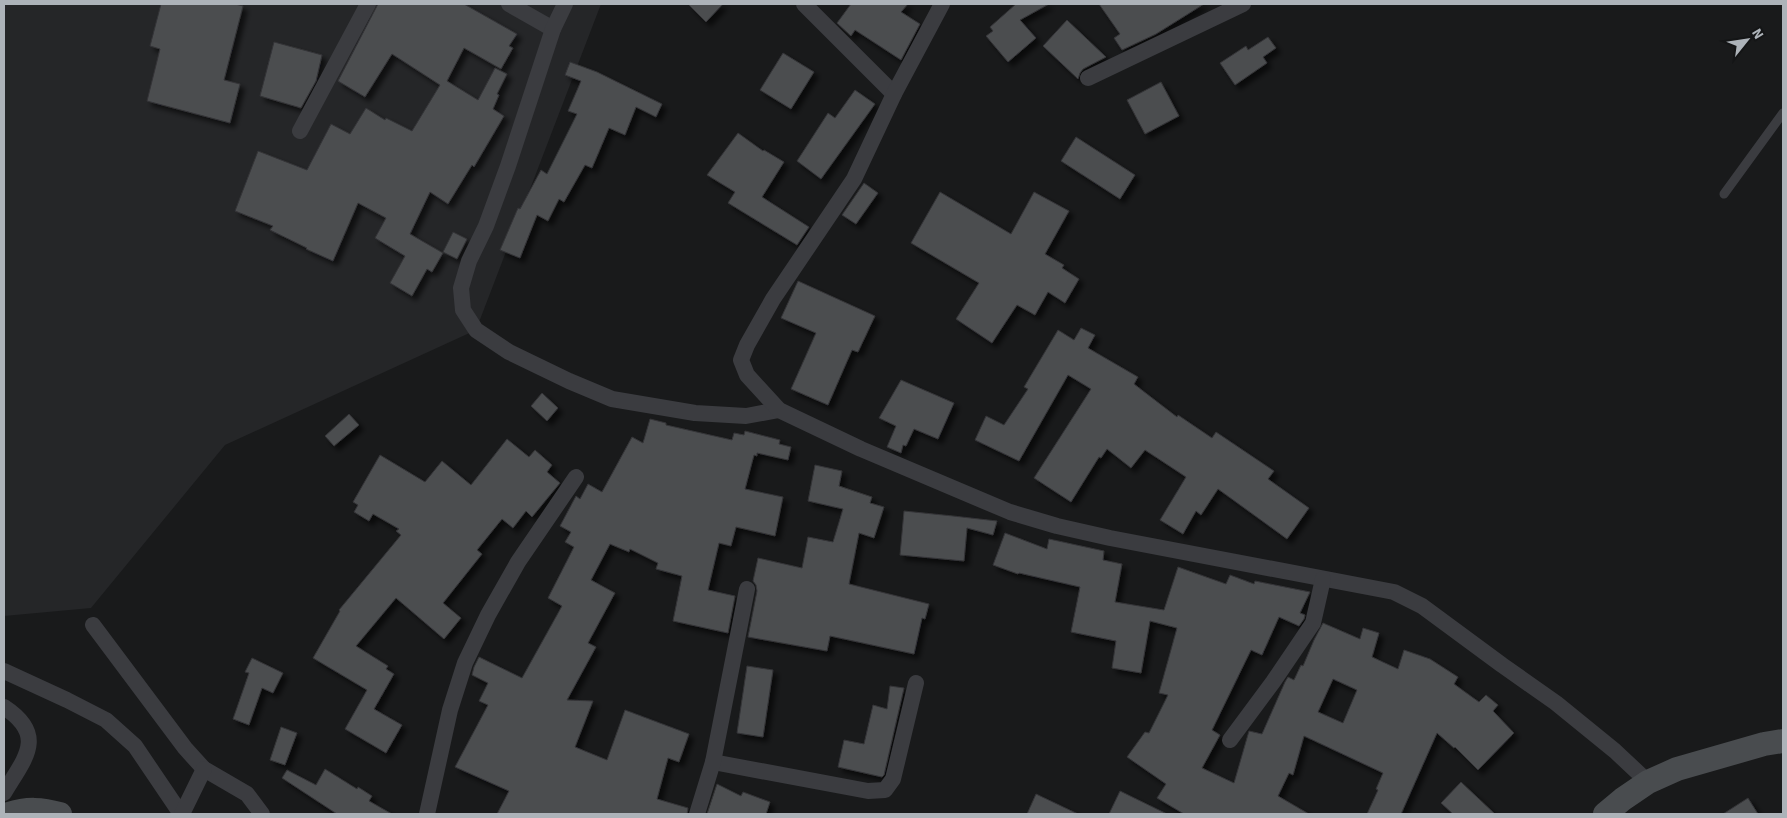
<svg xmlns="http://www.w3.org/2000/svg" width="1787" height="818" font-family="'Source Sans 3',sans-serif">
  <defs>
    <filter id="shadow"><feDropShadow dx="4.5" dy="4.5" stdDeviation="2.5" flood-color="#0009"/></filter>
  </defs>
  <rect width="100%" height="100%" fill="#191a1b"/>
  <polygon fill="#252628" points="4,4 601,4 476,330 225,445 91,608 4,616"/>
  <g fill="#4b4d50" stroke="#343437" fill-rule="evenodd" filter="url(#shadow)">
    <polygon points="161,4 235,4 243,6 224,80 240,84 230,123 147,101 160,49 150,46"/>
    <polygon points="378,4 464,4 517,34 509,46 513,48 501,69 464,48 447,81 478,100 495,68 507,74 497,94 499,95 493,109 504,116 474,167 472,165 448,204 430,192 410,234 443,253 432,272 427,269 412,296 390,283 405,256 375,238 386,218 358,203 333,261 306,249 307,248 270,230 273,226 235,211 258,151 307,170 331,124 350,134 366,108 385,120 386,118 412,131 440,85 392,54 365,97 338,81"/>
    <polygon points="688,4 723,4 706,22"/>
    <polygon points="851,4 908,4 901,12 920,24 901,60 855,30 851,36 837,23"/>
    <polygon points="1016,4 1049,4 1020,20 1036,38 1008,62 986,36 993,31 990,27"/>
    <polygon points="1099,4 1204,4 1156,34 1122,50 1114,38 1120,34"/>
    <polygon points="1067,20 1106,57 1083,69 1080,73 1078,79 1043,46"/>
    <polygon points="1268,37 1276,48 1263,57 1267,63 1235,85 1220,63 1246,46 1248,50"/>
    <polygon points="274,42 322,55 316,81 301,108 260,96"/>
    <polygon points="783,53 814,72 791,109 760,90"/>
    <polygon points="570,62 597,72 662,104 656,117 636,107 625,135 609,128 592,168 585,165 564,202 559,199 548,221 537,215 520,258 500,250 518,208 520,209 541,170 547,174 577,114 568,111 581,81 565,75"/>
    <polygon points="1161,82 1179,116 1145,134 1127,100"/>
    <polygon points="855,90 875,104 821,179 797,161 828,113 835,118"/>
    <polygon points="738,133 763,151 764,150 784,162 762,197 809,227 797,245 728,203 735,192 707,175"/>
    <polygon points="1076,137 1135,175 1120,199 1061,161"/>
    <polygon points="864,183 878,193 856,224 842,215"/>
    <polygon points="940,192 1011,234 1034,192 1069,211 1045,254 1064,265 1062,268 1079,279 1065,303 1048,292 1035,315 1017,305 992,343 956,319 979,283 911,243"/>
    <polygon points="453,232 467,239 457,259 443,252"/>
    <polygon points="798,281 875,316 858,352 852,350 828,405 791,389 816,333 781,318"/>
    <polygon points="1081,328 1095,335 1088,348 1138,377 1134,384 1177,417 1178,415 1212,438 1216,432 1274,471 1268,479 1309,508 1287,539 1218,489 1201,515 1196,511 1183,534 1160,520 1186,477 1145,450 1131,468 1107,449 1101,458 1099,457 1071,502 1034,478 1091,389 1068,375 1019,461 975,440 986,416 1004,425 1028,389 1024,387 1058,330 1074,340"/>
    <polygon points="901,380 954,403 938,439 914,429 906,446 903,445 901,453 887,447 896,426 879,418"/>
    <polygon points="542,393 558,408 547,421 531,406"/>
    <polygon points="349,414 359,425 334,446 325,436"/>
    <polygon points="650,419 666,423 666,425 732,440 734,433 744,435 745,431 780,440 779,444 791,447 788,460 757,453 757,456 754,455 745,489 783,497 775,536 736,527 731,546 719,543 708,590 735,596 728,633 673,621 682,576 656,569 658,563 630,549 629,552 610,544 591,580 615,593 588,643 596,647 567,700 593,701 575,747 607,760 625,710 689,734 679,762 668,758 657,799 688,808 687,814 497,814 509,791 455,767 488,705 479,701 488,683 472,675 474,667 479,657 522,678 562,606 548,598 574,547 565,542 571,532 560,526 576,496 580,499 588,484 602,492 632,437 643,443"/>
    <polygon points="507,439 529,457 535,450 552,465 547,472 560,483 532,517 526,511 513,528 502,519 477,550 482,554 443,603 461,618 444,639 396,598 356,646 388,666 386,669 394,674 374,709 402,725 386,753 345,729 367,690 313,658 340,611 339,610 401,535 396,531 399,529 373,514 369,521 354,512 358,505 353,502 380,455 425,482 442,461 471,485"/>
    <polygon points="815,465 842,471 839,486 872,497 870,503 884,507 874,538 859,533 849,584 929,604 925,619 922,618 914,654 830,636 827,651 748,637 757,591 756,585 753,581 758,558 802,568 808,537 833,542 843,509 808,501"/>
    <polygon points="904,511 953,516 997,521 993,535 967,528 964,561 900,555"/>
    <path d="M1005 533 1047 549 1049 539 1104 551 1103 560 1122 564 1115 602 1164 610 1178 567 1226 584 1230 575 1254 584 1255 581 1310 592 1300 613 1305 615 1304 619 1299 626 1279 617 1262 655 1251 650 1212 730 1220 735 1202 768 1234 783 1249 731 1262 734 1285 682 1288 677 1294 680 1301 665 1303 666 1314 640 1323 623 1360 639 1363 628 1379 633 1372 657 1398 669 1404 650 1430 659 1458 677 1454 684 1479 702 1486 695 1498 705 1493 711 1514 733 1478 770 1455 747 1454 748 1437 733 1401 814H1367L1378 790 1376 789 1383 773 1304 736 1293 775 1289 773 1278 796 1309 814H1184L1157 798 1166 784 1127 757 1145 732 1149 733 1168 695 1159 693 1177 628 1150 621 1141 673 1112 668 1116 641 1071 632 1080 587 1019 573 1018 574 993 565ZM1333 679 1357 690 1343 723 1318 712Z"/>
    <polygon points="252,658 283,673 273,693 262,688 249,725 233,719 249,673 245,672"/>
    <polygon points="747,666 773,670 763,737 737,733"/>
    <polygon points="890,686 904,688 884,775 882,777 838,767 844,740 864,744 873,705 887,709"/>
    <polygon points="281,727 297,733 285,765 270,760"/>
    <polygon points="325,769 357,789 358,787 372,796 369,801 392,814 337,814 282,778 287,770 316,785"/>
    <polygon points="1461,782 1495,814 1453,814 1441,803"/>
    <polygon points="717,784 741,796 743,792 770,802 766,814 707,814"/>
    <polygon points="1120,791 1167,814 1109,814"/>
    <polygon points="1036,794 1078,814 1027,814"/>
    <polygon points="1748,798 1758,814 1723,814"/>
  </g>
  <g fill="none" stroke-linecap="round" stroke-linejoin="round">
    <polyline stroke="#3b3c40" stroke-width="9" points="1724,194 1783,113"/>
    <g stroke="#3b3c40" stroke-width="16">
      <polyline points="509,4 553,29"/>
      <polyline points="565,4 553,29 508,166 486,226 469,261 461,288 463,310 476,330 509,352 569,381 612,399 695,413 746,416 779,410"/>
      <polyline points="804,4 894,94"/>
      <polyline points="942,4 894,94 854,179 773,299 747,345 741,360 747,375 779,410 861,449 1010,512 1057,526 1110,538 1394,592 1422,606 1502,665 1556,703 1615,751 1648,782"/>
      <polyline points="1088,78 1243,4"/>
      <polyline points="300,131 368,4"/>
      <polyline points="93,625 185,748 204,769 247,794 262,814"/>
      <polyline points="4,671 67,700 106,720 135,746 181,814"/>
      <path d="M4 707C48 736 24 759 4 793"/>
      <polyline points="1230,740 1273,682 1313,623 1323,579"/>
      <polyline points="713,762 868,791 885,790 893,779 916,683"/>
      <polyline points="182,814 204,769"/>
      <polyline points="427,814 450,710 465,663 488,615 518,562 576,477"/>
      <polyline points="697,814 713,762 747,589"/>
    </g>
    <g stroke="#494c4f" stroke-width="24">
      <path d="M9 814C27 808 42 809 60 814"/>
      <polyline points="1605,814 1623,799 1648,782 1677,769 1764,744 1783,741"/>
    </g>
  </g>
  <rect width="1787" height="818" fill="none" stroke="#adb3b9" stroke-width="10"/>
  <g transform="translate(1747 40) rotate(60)" stroke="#141516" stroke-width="4" paint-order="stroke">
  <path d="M0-4L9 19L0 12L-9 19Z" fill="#adb3b9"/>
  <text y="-8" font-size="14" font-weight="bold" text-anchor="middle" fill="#adb3b9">N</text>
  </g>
</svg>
